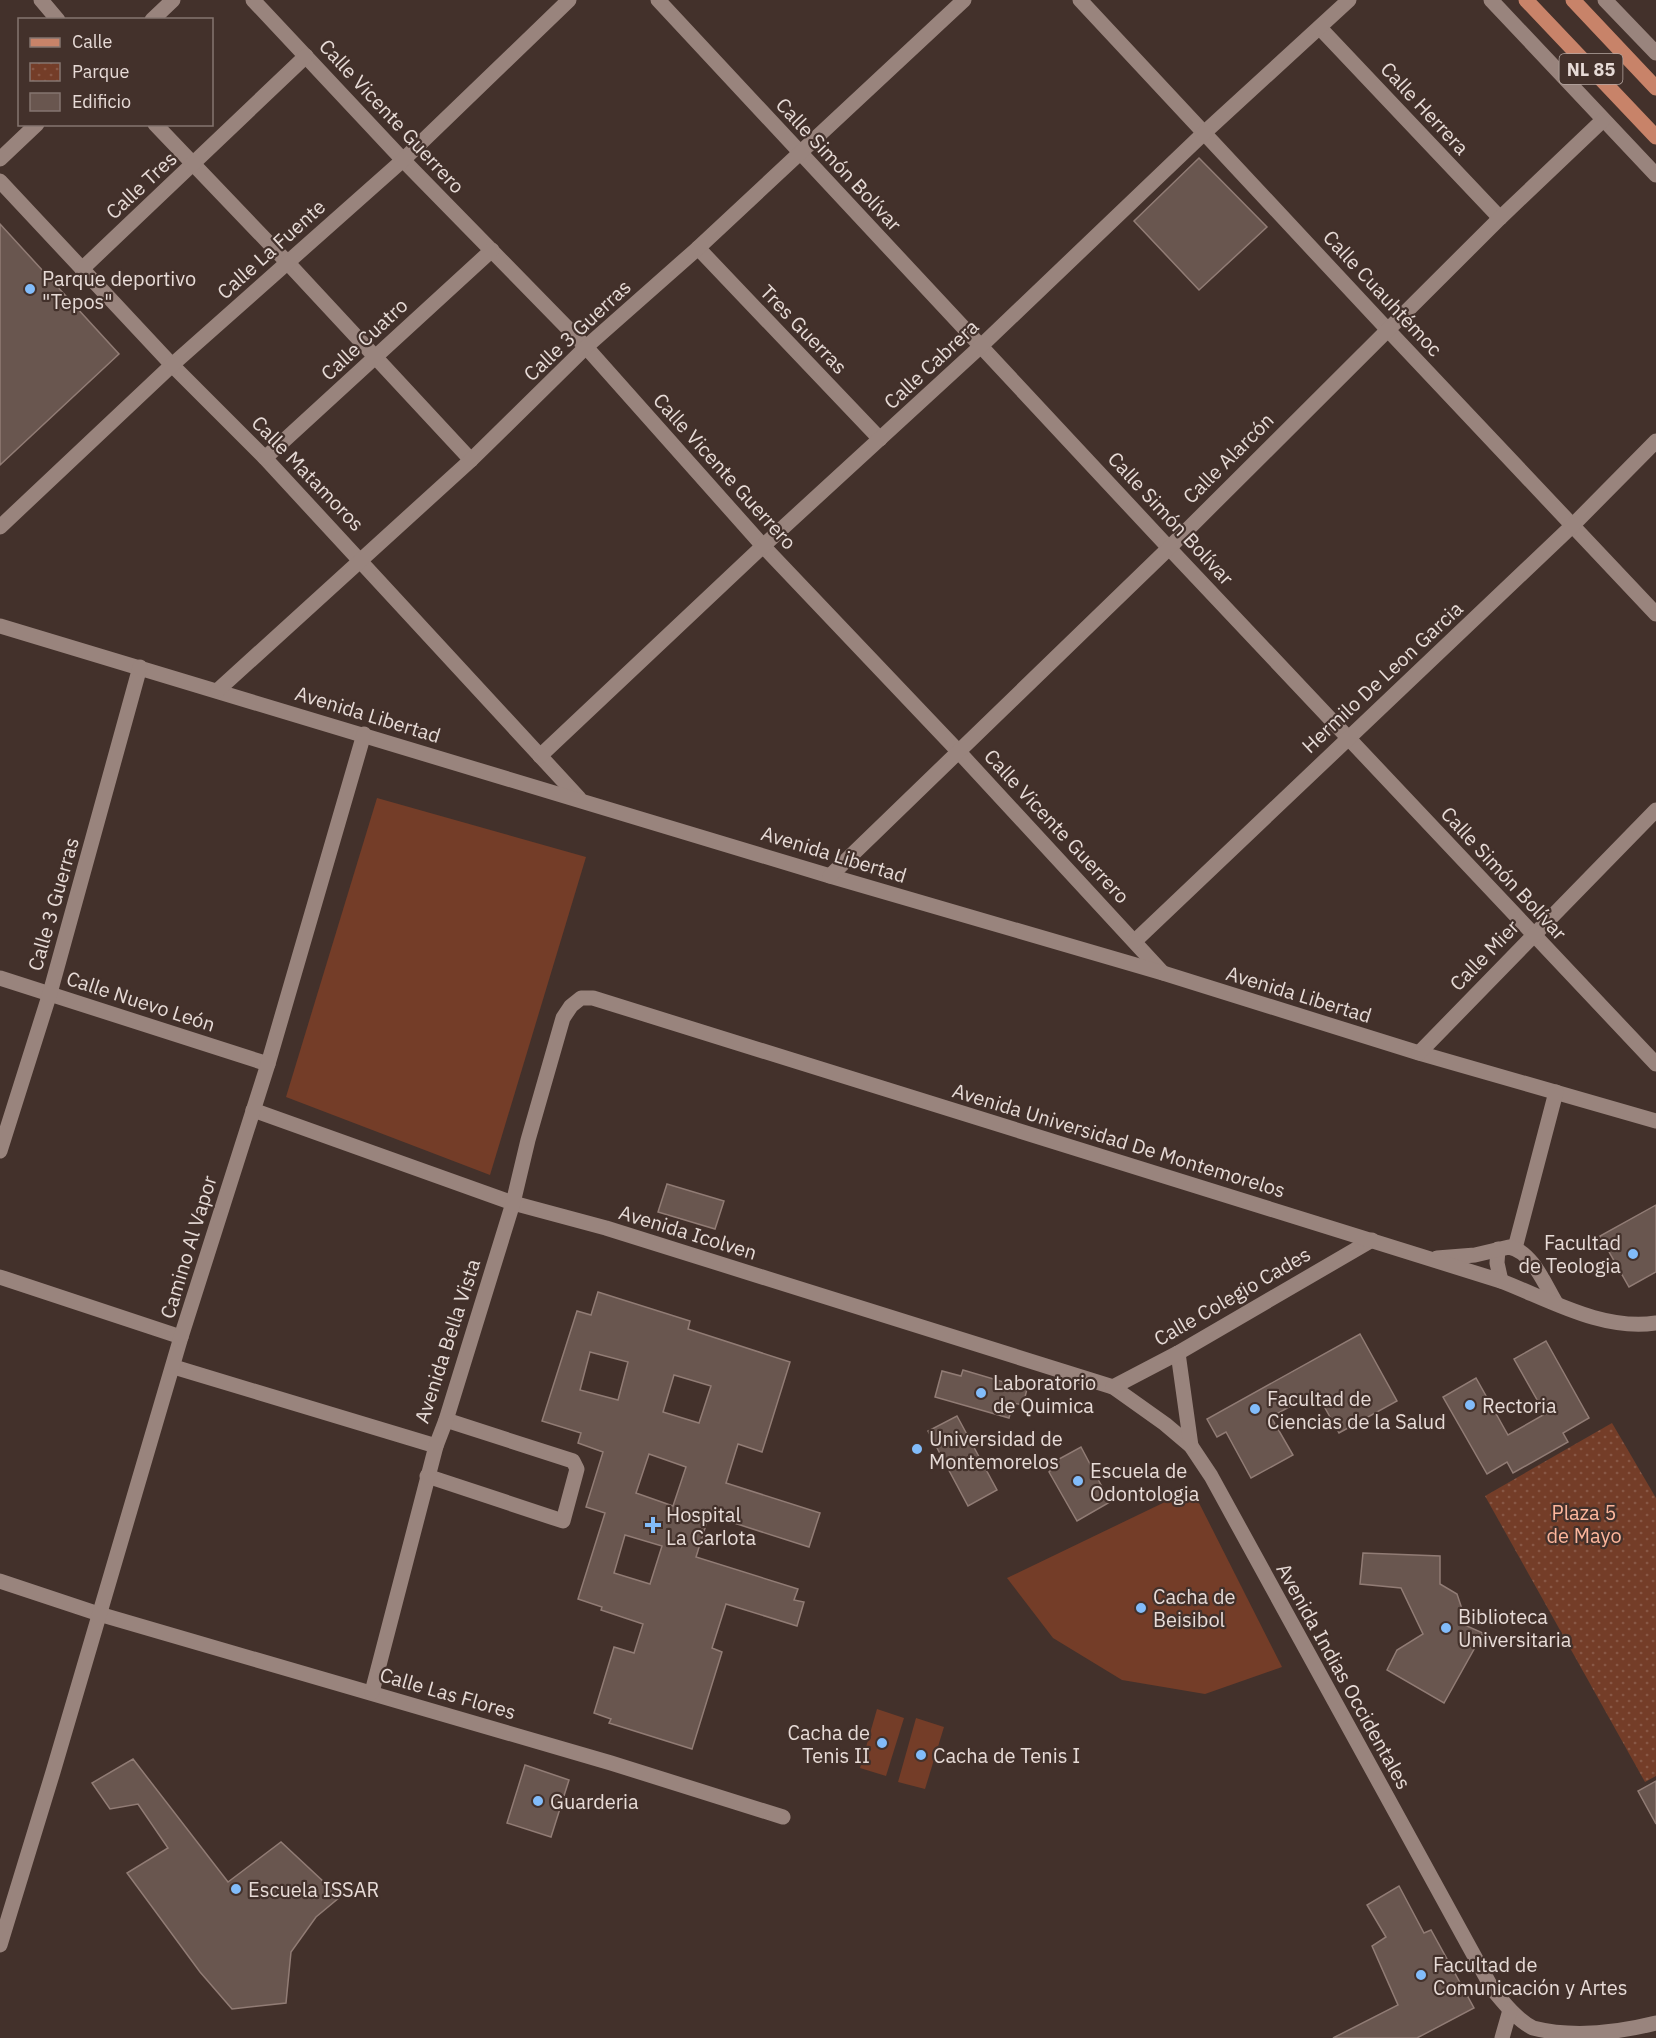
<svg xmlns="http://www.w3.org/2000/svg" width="1656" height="2038" font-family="'IBM Plex Sans',sans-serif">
  <defs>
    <pattern id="park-dots" width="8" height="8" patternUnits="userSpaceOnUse" patternTransform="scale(1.5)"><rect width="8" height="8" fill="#743d28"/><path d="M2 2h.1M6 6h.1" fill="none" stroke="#885846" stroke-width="1.8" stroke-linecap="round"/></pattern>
  </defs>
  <rect width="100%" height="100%" fill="#43312b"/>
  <g fill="#743d28">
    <polygon points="377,798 586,857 490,1175 286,1097"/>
    <polygon points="1192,1489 1282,1667 1205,1694 1122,1680 1053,1638 1007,1578"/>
    <polygon points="877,1709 904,1718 886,1776 860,1768"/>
    <polygon points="916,1718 944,1727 925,1789 898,1782"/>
  </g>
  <polygon fill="url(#park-dots)" points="1612,1423 1656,1498 1656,1776 1645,1782 1485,1496"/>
  <g fill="#69564f" stroke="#917c75" stroke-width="1.5" fill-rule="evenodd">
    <polygon points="1199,158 1267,227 1199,290 1134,221"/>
    <polygon points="0,224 119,354 0,465"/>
    <polygon points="667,1184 724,1201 715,1229 658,1212"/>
    <polygon points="1656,1205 1656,1272 1629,1287 1600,1236"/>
    <path d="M598 1292 690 1321 688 1329 790 1362 762 1452 738 1444 726 1483 820 1513 809 1547 709 1515 696 1557 798 1589 794 1600 804 1602 797 1626 726 1604 712 1648 722 1652 692 1749 609 1723 611 1719 594 1713 614 1647 634 1653 643 1624 601 1610 602 1607 578 1599 605 1513 586 1507 603 1452 578 1443 581 1433 542 1421 577 1311 591 1315ZM590 1352 628 1362 618 1400 580 1390ZM674 1375 711 1386 699 1423 663 1412ZM649 1454 686 1467 673 1506 636 1493ZM625 1535 662 1546 650 1584 614 1573Z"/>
    <polygon points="1360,1334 1397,1401 1339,1433 1316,1392 1271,1417 1293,1455 1251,1478 1226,1432 1217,1437 1207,1419"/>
    <polygon points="1546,1341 1589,1418 1563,1433 1568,1442 1513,1473 1507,1462 1487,1474 1443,1397 1476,1378 1508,1435 1545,1414 1514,1359"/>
    <polygon points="963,1370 1027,1389 1023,1405 1013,1403 1009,1418 935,1397 942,1371 961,1376"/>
    <polygon points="957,1416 997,1490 968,1506 928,1431"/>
    <polygon points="1081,1447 1110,1502 1077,1521 1049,1472 1051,1470 1048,1465"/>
    <polygon points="1363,1553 1440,1556 1440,1584 1457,1594 1463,1612 1460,1623 1483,1633 1444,1703 1387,1670 1397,1650 1423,1634 1401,1588 1360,1584"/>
    <polygon points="133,1759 228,1882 281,1842 340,1897 316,1917 291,1952 286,2003 232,2009 200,1972 127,1873 168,1848 138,1804 110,1809 92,1783"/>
    <polygon points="525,1765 569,1780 551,1837 507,1823"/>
    <polygon points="1656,1781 1656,1824 1638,1791"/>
    <polygon points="1399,1886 1424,1933 1431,1930 1474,2008 1417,2038 1333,2038 1398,2005 1372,1946 1386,1937 1367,1905"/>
  </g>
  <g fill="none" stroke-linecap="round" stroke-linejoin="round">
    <g stroke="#99847d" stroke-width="15">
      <polyline points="41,0 58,20"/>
      <polyline points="253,0 403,160 586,347 763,546 958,751 1163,973"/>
      <polyline points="658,0 1169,548 1656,1064"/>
      <polyline points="1080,0 1387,329 1656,614"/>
      <polyline points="1491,0 1656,175"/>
      <polyline points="1605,0 1656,53"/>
      <polyline points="152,20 173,0"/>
      <polyline points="1320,28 1500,218"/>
      <polyline points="155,124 287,262 471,460"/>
      <polyline points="0,159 37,124"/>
      <polyline points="0,181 172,365 265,458 579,798"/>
      <polyline points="698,248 880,439"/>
      <polyline points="82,269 306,56"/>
      <polyline points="265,458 492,250"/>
      <polyline points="0,527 172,365 403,160 569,0"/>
      <polyline points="0,626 830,876 1163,973 1419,1053 1656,1121"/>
      <polyline points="218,690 471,460 586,347 698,248 964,0"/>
      <polyline points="540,756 763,546 981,346 1204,133 1349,0"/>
      <polyline points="830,876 1169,548 1500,218 1603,120"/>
      <polyline points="1135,941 1573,525 1656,441"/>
      <polyline points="0,978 268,1064"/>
      <polyline points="1419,1053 1656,810"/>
      <path d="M253 1110 513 1203 606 1228 1113 1387 1165 1424 1191 1446 1211 1476 1493 1990C1504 2003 1517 2020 1533 2028 1573 2038 1616 2033 1656 2023"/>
      <polyline points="0,1151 50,993 140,667"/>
      <polyline points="1515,1248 1556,1092"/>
      <polyline points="1498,1249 1497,1263 1501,1281"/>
      <path d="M1437 1258 1475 1255 1509 1247C1532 1251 1545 1285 1556 1303"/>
      <polyline points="0,1277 181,1337"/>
      <polyline points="1178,1353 1191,1446"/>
      <polyline points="174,1367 436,1446"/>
      <polyline points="1113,1387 1178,1353 1372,1240"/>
      <polyline points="427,1476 563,1521 577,1469 573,1461 446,1420"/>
      <polyline points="0,1581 99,1614 611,1763 783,1817"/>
      <path d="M372 1692 436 1446 446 1420 513 1203 528 1140 563 1018 571 1006 581 998H593L1501 1281C1550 1300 1602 1331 1656 1323"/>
      <polyline points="0,1945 53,1772 181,1337 268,1064 364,734"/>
      <polyline points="1502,2038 1510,2010"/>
    </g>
    <g stroke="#c88369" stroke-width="15">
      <polyline points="1526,0 1656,137"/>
      <polyline points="1573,0 1656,88"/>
    </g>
  </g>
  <g fill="#82bcfa" stroke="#43312b" stroke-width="2">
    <circle cx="30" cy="289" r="6"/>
    <circle cx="1633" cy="1254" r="6"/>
    <circle cx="981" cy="1393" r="6"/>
    <circle cx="1470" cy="1405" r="6"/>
    <circle cx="1255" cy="1409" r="6"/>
    <circle cx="917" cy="1449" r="6"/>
    <circle cx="1078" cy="1481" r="6"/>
    <path d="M650 1516h6v6h6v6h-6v6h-6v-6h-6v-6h6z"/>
    <circle cx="1141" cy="1608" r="6"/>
    <circle cx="1446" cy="1628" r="6"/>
    <circle cx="882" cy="1743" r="6"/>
    <circle cx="921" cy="1755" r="6"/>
    <circle cx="538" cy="1801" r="6"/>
    <circle cx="236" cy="1889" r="6"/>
    <circle cx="1421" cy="1975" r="6"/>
  </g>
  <g text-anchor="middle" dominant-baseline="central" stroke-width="4.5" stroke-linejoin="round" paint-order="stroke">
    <rect fill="#43312b" stroke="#b6a8a3" stroke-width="1.5" x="1559.5" y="54" width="63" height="30" rx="4.5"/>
    <g font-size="18" font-weight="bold" fill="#e7dbd7">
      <text x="1591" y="69">NL 85</text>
    </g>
    <g font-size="20" fill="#e7dbd7" stroke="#43312b">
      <text transform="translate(1425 108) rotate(47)">Calle Herrera</text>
      <text transform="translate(392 116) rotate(47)">Calle Vicente Guerrero</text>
      <text transform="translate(839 164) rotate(47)">Calle Simón Bolívar</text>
      <text transform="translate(141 185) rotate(-43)">Calle Tres</text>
      <text transform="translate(271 249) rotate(-42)">Calle La Fuente</text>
      <text transform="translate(1383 293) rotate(47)">Calle Cuauhtémoc</text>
      <text transform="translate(804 329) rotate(46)">Tres Guerras</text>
      <text transform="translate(577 330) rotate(-43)">Calle 3 Guerras</text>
      <text transform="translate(364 339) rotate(-43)">Calle Cuatro</text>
      <text transform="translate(931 364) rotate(-43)">Calle Cabrera</text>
      <text transform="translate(1228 458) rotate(-45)">Calle Alarcón</text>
      <text transform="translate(725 471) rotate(48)">Calle Vicente Guerrero</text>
      <text transform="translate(308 473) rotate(46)">Calle Matamoros</text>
      <text transform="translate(1171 518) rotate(47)">Calle Simón Bolívar</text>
      <text transform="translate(1382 677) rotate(-43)">Hermilo De Leon Garcia</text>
      <text transform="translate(368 714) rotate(17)">Avenida Libertad</text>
      <text transform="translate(1057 826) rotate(47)">Calle Vicente Guerrero</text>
      <text transform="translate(834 854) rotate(17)">Avenida Libertad</text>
      <text transform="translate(1504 873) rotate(47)">Calle Simón Bolívar</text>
      <text transform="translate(53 904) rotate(-74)">Calle 3 Guerras</text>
      <text transform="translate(1484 955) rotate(-46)">Calle Mier</text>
      <text transform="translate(1299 994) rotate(17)">Avenida Libertad</text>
      <text transform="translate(141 1001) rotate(18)">Calle Nuevo León</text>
      <text transform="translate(1119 1140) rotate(17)">Avenida Universidad De Montemorelos</text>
      <text transform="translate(688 1232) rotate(17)">Avenida Icolven</text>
      <text transform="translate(188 1247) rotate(-73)">Camino Al Vapor</text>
      <text transform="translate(1232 1296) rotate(-30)">Calle Colegio Cades</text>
      <text transform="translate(447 1341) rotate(-72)">Avenida Bella Vista</text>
      <text transform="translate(1344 1676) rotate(61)">Avenida Indias Occidentales</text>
      <text transform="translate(448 1693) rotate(16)">Calle Las Flores</text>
    </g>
    <g font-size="20" fill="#e7dbd7" stroke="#43312b" text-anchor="start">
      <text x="42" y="278">Parque deportivo<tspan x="42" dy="23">"Tepos"</tspan></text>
      <text x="1621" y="1242" text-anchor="end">Facultad<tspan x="1621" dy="23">de Teologia</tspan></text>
      <text x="993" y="1382">Laboratorio<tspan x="993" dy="23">de Quimica</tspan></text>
      <text x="1267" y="1398">Facultad de<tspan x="1267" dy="23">Ciencias de la Salud</tspan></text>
      <text x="1482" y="1405">Rectoria</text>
      <text x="929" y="1438">Universidad de<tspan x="929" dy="23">Montemorelos</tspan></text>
      <text x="1090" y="1470">Escuela de<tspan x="1090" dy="23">Odontologia</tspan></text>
      <text x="666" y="1514">Hospital<tspan x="666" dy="23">La Carlota</tspan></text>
      <text x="1153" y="1596">Cacha de<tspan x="1153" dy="23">Beisibol</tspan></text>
      <text x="1458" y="1616">Biblioteca<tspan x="1458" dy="23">Universitaria</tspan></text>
      <text x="870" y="1732" text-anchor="end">Cacha de<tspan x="870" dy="23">Tenis II</tspan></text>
      <text x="933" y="1755">Cacha de Tenis I</text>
      <text x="550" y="1801">Guarderia</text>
      <text x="248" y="1889">Escuela ISSAR</text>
      <text x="1433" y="1964">Facultad de<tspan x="1433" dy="23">Comunicación y Artes</tspan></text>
    </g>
    <g font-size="20" fill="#fdb69c" stroke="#43312b">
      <text x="1584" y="1512">Plaza 5<tspan x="1584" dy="23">de Mayo</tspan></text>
    </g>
  </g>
  <rect x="18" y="18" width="195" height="108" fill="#43312b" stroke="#857570" stroke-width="1.5"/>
  <rect x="30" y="38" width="30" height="9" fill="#c88369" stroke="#857570" stroke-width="1.5"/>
  <text x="72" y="48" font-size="18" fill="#e7dbd7">Calle</text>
  <rect x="30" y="63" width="30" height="18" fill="url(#park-dots)" stroke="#857570" stroke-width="1.5"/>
  <text x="72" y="78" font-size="18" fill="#e7dbd7">Parque</text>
  <rect x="30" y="93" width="30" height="18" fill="#69564f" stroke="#857570" stroke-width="1.5"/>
  <text x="72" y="108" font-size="18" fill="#e7dbd7">Edificio</text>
</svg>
